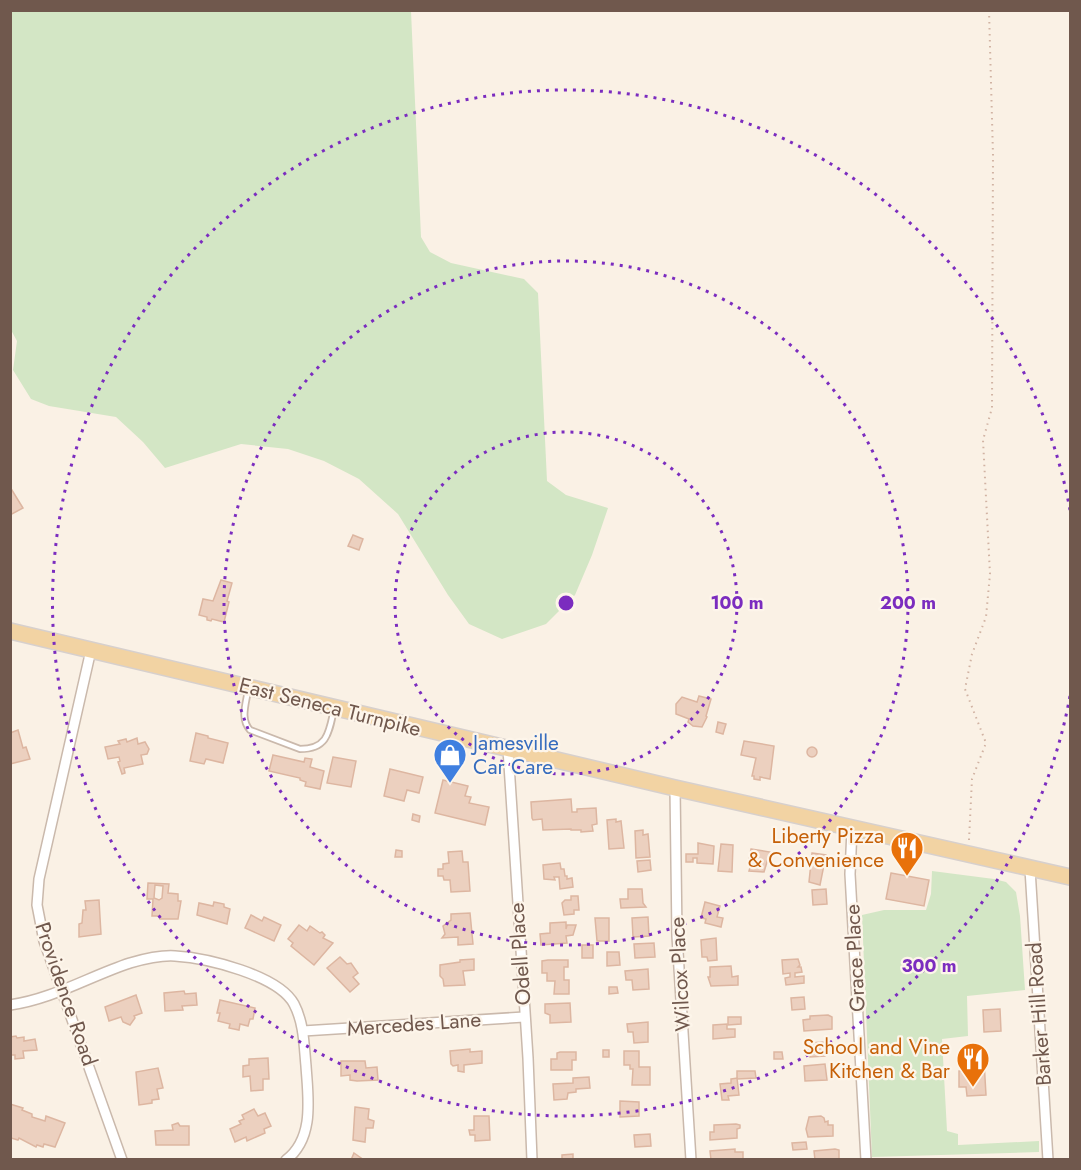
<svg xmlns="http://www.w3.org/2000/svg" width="1081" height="1170" font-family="Jost,sans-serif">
  <rect width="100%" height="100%" fill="#faf1e5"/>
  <g fill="#d3e6c5">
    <polygon points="10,11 411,11 421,237 430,252 451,263 524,279 538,293 547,481 566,495 608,508 592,555 575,595 546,624 502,639 469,624 448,595 398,514 359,479 324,461 288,449 241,444 165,468 143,442 116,417 49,406 31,399 13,370 17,341 11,330"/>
    <polygon points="932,871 994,879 1006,882 1016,892 1020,916 1025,990 967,996 968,1036 942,1039 947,1131 958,1134 958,1145 1039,1141 1039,1152 872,1157 862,915 884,910 926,910 931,894"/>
  </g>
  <g fill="#ecd0bf" stroke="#ddb6a1" stroke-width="1.5" fill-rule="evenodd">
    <polygon points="10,487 23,508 10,515"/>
    <polygon points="353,535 363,539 359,550 348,546"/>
    <polygon points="221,580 232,583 227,601 229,602 224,622 212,619 211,621 207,620 207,617 199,615 203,599 213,601"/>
    <polygon points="699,696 711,699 706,716 707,717 702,727 693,726 688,722 689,719 676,714 676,704 682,697 697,702"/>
    <polygon points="718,722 726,724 723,734 716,732"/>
    <polygon points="18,730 23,748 26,747 30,759 10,764 10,733"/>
    <polygon points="196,733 208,736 208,738 228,743 223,763 206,759 204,764 190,761"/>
    <polygon points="137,738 138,744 145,742 149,749 147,754 141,755 143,764 124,768 125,773 122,774 118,762 120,761 119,757 108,759 105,747 120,744 118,741 126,739 127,742"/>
    <polygon points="744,741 774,746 770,779 760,777 760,780 754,779 754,776 752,776 756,758 741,755"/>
    <circle cx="812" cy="752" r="5"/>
    <polygon points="273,755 304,762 305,758 312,759 310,767 324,771 320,789 305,786 306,782 300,780 300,778 269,771"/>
    <polygon points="333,757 356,761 351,787 327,783"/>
    <polygon points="390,769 423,777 419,793 407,790 404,801 384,796"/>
    <polygon points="443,780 468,786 465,796 471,797 469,803 489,807 485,825 435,813"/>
    <polygon points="571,799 572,812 577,812 577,809 596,808 597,824 592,825 593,831 581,832 581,830 571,830 571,829 543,830 542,819 533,820 532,818 531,802"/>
    <polygon points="413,814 420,816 419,822 412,820"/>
    <polygon points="616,819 616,822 621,821 624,848 609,849 607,820"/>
    <polygon points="643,830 643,835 648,834 650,857 636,858 635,831"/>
    <polygon points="698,843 714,846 713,864 697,863 697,858 693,858 693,862 686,862 686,854 698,854"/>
    <polygon points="721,844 733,845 732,872 718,871"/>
    <polygon points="751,849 770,852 764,872 749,871 751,864 748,864"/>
    <polygon points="396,850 402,851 402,857 395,857"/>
    <polygon points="462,851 463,862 468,862 470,891 451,892 450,880 444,880 443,876 438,876 438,869 443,869 443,864 449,863 448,852"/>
    <polygon points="812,853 826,855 820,885 809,882"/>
    <polygon points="650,860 651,870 638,872 637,861"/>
    <polygon points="560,863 561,869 564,869 565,876 567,876 567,879 572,878 573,887 560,889 559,877 554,877 555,880 544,879 543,865"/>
    <polygon points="891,873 929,880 924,906 886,899"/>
    <path d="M148 883 169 884 168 893 178 894V901H181L178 919H160V916H152L153 899H147ZM155 885 163 886 162 898 159 900 154 898Z"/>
    <polygon points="628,889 642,889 643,903 646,907 621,908 620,899 628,899"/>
    <polygon points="826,889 827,904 813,905 812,890"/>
    <polygon points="571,896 578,896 579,910 574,910 574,914 564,915 562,903 565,900 571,900"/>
    <polygon points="99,900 101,934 79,937 79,924 82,923 83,910 86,910 85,901"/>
    <polygon points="214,902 224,904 224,907 230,909 227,924 197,915 199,903 213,906"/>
    <polygon points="705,902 720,906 717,917 723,918 721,927 705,923 706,919 701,918"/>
    <polygon points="470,913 473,944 458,945 458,937 442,938 445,934 443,926 451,920 451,914"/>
    <polygon points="251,915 262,921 264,917 281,925 274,941 245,928"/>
    <polygon points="648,917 649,936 633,937 632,918"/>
    <polygon points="595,918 609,918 609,941 597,941"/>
    <polygon points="566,922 566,929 567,925 576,925 573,935 566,936 567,943 541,945 540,934 550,933 550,923"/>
    <polygon points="299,925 307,931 310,926 320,933 322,932 325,935 323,938 333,943 314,965 291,946 293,943 288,939"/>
    <polygon points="716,938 717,960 708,961 707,957 702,957 701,940"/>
    <polygon points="654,943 655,957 635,958 634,944"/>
    <rect x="582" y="945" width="11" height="13"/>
    <polygon points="607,952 619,952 620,965 607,966"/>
    <polygon points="340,957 347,964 351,963 358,973 353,977 359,984 350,992 327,968"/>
    <polygon points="474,959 474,970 463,971 465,985 444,986 443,979 440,976 440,965 460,962 460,960"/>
    <polygon points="798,959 800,965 798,967 801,967 802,972 795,973 795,977 804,976 804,983 786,985 785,978 790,977 790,973 783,974 782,960"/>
    <polygon points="548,960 568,960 568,967 564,967 564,980 569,980 569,994 554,994 555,981 547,981 547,973 542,973 542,961"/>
    <polygon points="731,966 732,977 738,976 738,985 711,986 708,977 710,977 710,967"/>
    <polygon points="648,969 649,989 633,990 632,980 626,980 625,971"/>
    <polygon points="609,987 617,987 618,993 609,994"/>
    <polygon points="184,991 185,994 196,993 197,1005 182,1006 183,1010 165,1011 164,993"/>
    <polygon points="136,995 142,1013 134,1016 135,1018 130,1025 123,1022 121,1017 109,1021 105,1007"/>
    <polygon points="804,997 805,1009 792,1010 791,998"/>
    <polygon points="220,1000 255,1008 253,1019 250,1019 248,1026 240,1024 239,1030 229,1028 230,1024 218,1021 220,1013 217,1013"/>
    <polygon points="570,1003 571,1022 550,1023 550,1015 545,1013 545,1004"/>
    <polygon points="1000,1009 1001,1031 984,1032 983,1010"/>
    <polygon points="828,1015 832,1017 832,1029 804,1031 803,1020 810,1019 810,1016"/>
    <polygon points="728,1017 741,1017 741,1024 728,1025"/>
    <polygon points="648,1022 648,1042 634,1043 633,1032 628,1032 627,1024"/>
    <polygon points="727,1024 727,1029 735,1029 735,1037 713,1039 713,1025"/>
    <polygon points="16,1036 17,1038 24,1037 24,1041 35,1039 37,1050 23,1051 24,1058 15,1059 15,1055 10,1055 10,1037"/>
    <polygon points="824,1042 824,1046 829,1046 830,1052 825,1052 825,1056 810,1057 810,1054 806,1055 806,1046 809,1045 809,1043"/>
    <polygon points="470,1049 470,1052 482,1051 482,1063 464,1065 464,1072 458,1071 458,1065 453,1066 451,1064 450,1051"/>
    <rect x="603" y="1050" width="6" height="7"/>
    <polygon points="624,1051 639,1051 639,1067 650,1067 650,1085 632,1085 633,1069 630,1069 630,1065 624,1065"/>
    <polygon points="560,1052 576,1052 576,1060 572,1060 572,1070 551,1070 551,1059 557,1059 557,1053"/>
    <polygon points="774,1052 782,1052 783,1059 774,1059"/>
    <polygon points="268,1058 269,1079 263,1079 263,1090 251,1091 250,1076 243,1077 243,1066 249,1065 249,1059"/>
    <polygon points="341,1061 365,1061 366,1068 377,1067 378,1080 357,1081 350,1080 350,1075 341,1076"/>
    <polygon points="984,1061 986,1095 967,1096 966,1087 959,1087 959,1071 965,1071 965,1062"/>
    <polygon points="825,1064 827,1080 805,1081 804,1066"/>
    <polygon points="158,1068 163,1088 157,1089 159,1099 152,1100 152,1103 139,1105 136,1072"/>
    <polygon points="737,1071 755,1071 756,1078 737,1079"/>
    <polygon points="589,1077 590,1088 576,1089 576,1092 568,1093 567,1099 554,1100 553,1084 573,1083 573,1078"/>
    <polygon points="731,1079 737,1078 739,1095 728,1096 729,1100 722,1100 720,1084 731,1083"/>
    <polygon points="620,1101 639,1102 639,1116 620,1117"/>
    <polygon points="10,1104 23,1108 22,1110 32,1114 32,1117 45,1121 46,1116 65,1123 55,1147 44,1144 43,1147 37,1145 36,1147 19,1138 18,1140 11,1138"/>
    <polygon points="355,1107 369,1109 368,1119 374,1121 373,1128 366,1128 365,1142 353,1140"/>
    <polygon points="254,1109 258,1116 265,1113 271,1126 264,1129 265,1133 247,1141 246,1137 235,1142 230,1129 241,1124 239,1121 244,1119 242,1115"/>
    <polygon points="474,1116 489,1116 490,1140 475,1141 475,1135 470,1135 469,1130 474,1130"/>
    <polygon points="821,1116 824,1118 825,1122 828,1121 828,1125 833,1125 833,1136 808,1137 806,1129 809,1117"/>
    <polygon points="178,1123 180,1126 189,1126 189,1145 156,1145 155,1131 173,1130 172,1125"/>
    <polygon points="736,1124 740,1125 740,1128 737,1129 737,1138 710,1140 710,1132 714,1132 714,1125"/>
    <polygon points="650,1134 651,1146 635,1147 634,1135"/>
    <polygon points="806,1142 807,1149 793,1150 792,1143"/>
    <polygon points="735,1149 735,1152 743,1152 743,1160 711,1160 710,1151"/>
    <polygon points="835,1149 839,1150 839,1160 815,1160 814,1151"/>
    <polygon points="354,1153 364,1160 351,1160"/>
    <polygon points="573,1154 573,1160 562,1160 562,1155"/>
  </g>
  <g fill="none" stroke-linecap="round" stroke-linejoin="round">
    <g stroke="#cab9ac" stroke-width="8">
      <path id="lane" d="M248 690C246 704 240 719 250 730L300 749C328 749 329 732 334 709"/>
    </g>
    <g stroke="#cab9ac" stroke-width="12">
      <g id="street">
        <polyline points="91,650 39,879 37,905 44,941 122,1160"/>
        <polyline points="508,749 528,1058 532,1160"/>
        <polyline points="675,788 677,936 691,1160"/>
        <polyline points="852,829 850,874 866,1160"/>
        <polyline points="1030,869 1048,1160"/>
        <path d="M10 1005C53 999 90 976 130 963 144 959 161 955 175 956 207 958 278 975 294 1004 304 1023 304 1045 306 1066 308 1097 315 1138 286 1160"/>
        <polyline points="303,1031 524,1017"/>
      </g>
    </g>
    <g stroke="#d7d0cd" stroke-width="18">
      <polyline id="primary" points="10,631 675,788 1070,877"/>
    </g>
    <polyline stroke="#d1b3a3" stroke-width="2" stroke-dasharray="1.5 4.5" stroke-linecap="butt" points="969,840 972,779 986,743 965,689 972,654 986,617 990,574 983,440 992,408 993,155 989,10"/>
    <use href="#lane" stroke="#fff" stroke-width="4.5"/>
    <use href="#street" stroke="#fff" stroke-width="9"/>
    <use href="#primary" stroke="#f2d3a3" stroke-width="15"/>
  </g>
  <g fill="none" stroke="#7b2cbf" stroke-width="3" stroke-dasharray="3 6">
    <circle cx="566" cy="603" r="171"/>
    <circle cx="566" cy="603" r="342"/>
    <path d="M1070 696A513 513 0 1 1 1070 510"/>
  </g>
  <defs>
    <g id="shop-pin" transform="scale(1.725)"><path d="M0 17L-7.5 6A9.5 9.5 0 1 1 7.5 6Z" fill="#3f7fe0" stroke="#fdf5ea"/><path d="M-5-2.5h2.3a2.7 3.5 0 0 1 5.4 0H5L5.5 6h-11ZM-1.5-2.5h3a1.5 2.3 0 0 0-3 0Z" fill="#fff"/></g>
    <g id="restaurant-pin" transform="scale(1.725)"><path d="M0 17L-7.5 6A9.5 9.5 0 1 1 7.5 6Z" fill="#e8710a" stroke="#fdf5ea"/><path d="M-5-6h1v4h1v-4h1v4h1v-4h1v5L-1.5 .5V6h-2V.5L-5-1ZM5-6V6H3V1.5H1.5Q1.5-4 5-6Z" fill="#fff"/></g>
  </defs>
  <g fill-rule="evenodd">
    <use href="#shop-pin" x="450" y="755"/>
    <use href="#restaurant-pin" x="907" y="848"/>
    <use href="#restaurant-pin" x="973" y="1059"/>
  </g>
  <g text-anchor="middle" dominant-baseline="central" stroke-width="4.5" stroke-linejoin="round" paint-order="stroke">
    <g font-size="21" fill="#70584d" stroke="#fdf5ea">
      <text transform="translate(330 707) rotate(14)">East Seneca Turnpike</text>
      <text transform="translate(520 954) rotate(-94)">Odell Place</text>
      <text transform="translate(855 958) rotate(-93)">Grace Place</text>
      <text transform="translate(680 974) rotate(-93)">Wilcox Place</text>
      <text transform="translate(66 994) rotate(71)">Providence Road</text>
      <text transform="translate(1039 1014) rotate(-94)">Barker Hill Road</text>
      <text transform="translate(414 1024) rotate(-4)">Mercedes Lane</text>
    </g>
    <g font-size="21" fill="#366cbe" stroke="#fdf5ea" text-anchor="start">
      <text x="473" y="743">Jamesville<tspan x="473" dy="24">Car Care</tspan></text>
    </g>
    <g font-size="21" fill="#c56008" stroke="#fdf5ea" text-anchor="end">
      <text x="884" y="836">Liberty Pizza<tspan x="884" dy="24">&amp; Convenience</tspan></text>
      <text x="950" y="1047">School and Vine<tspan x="950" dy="24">Kitchen &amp; Bar</tspan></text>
    </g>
  </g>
  <circle cx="566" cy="603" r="9" fill="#7b2cbf" stroke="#fdf5ea" stroke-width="3"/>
  <g font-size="18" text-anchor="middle" font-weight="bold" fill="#7b2cbf" stroke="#fdf5ea" stroke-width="4.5" stroke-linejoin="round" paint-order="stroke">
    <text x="737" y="609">100 m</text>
    <text x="908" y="609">200 m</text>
    <text x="929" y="972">300 m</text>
  </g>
  <rect width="1081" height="1170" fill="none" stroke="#70584d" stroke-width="24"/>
</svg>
